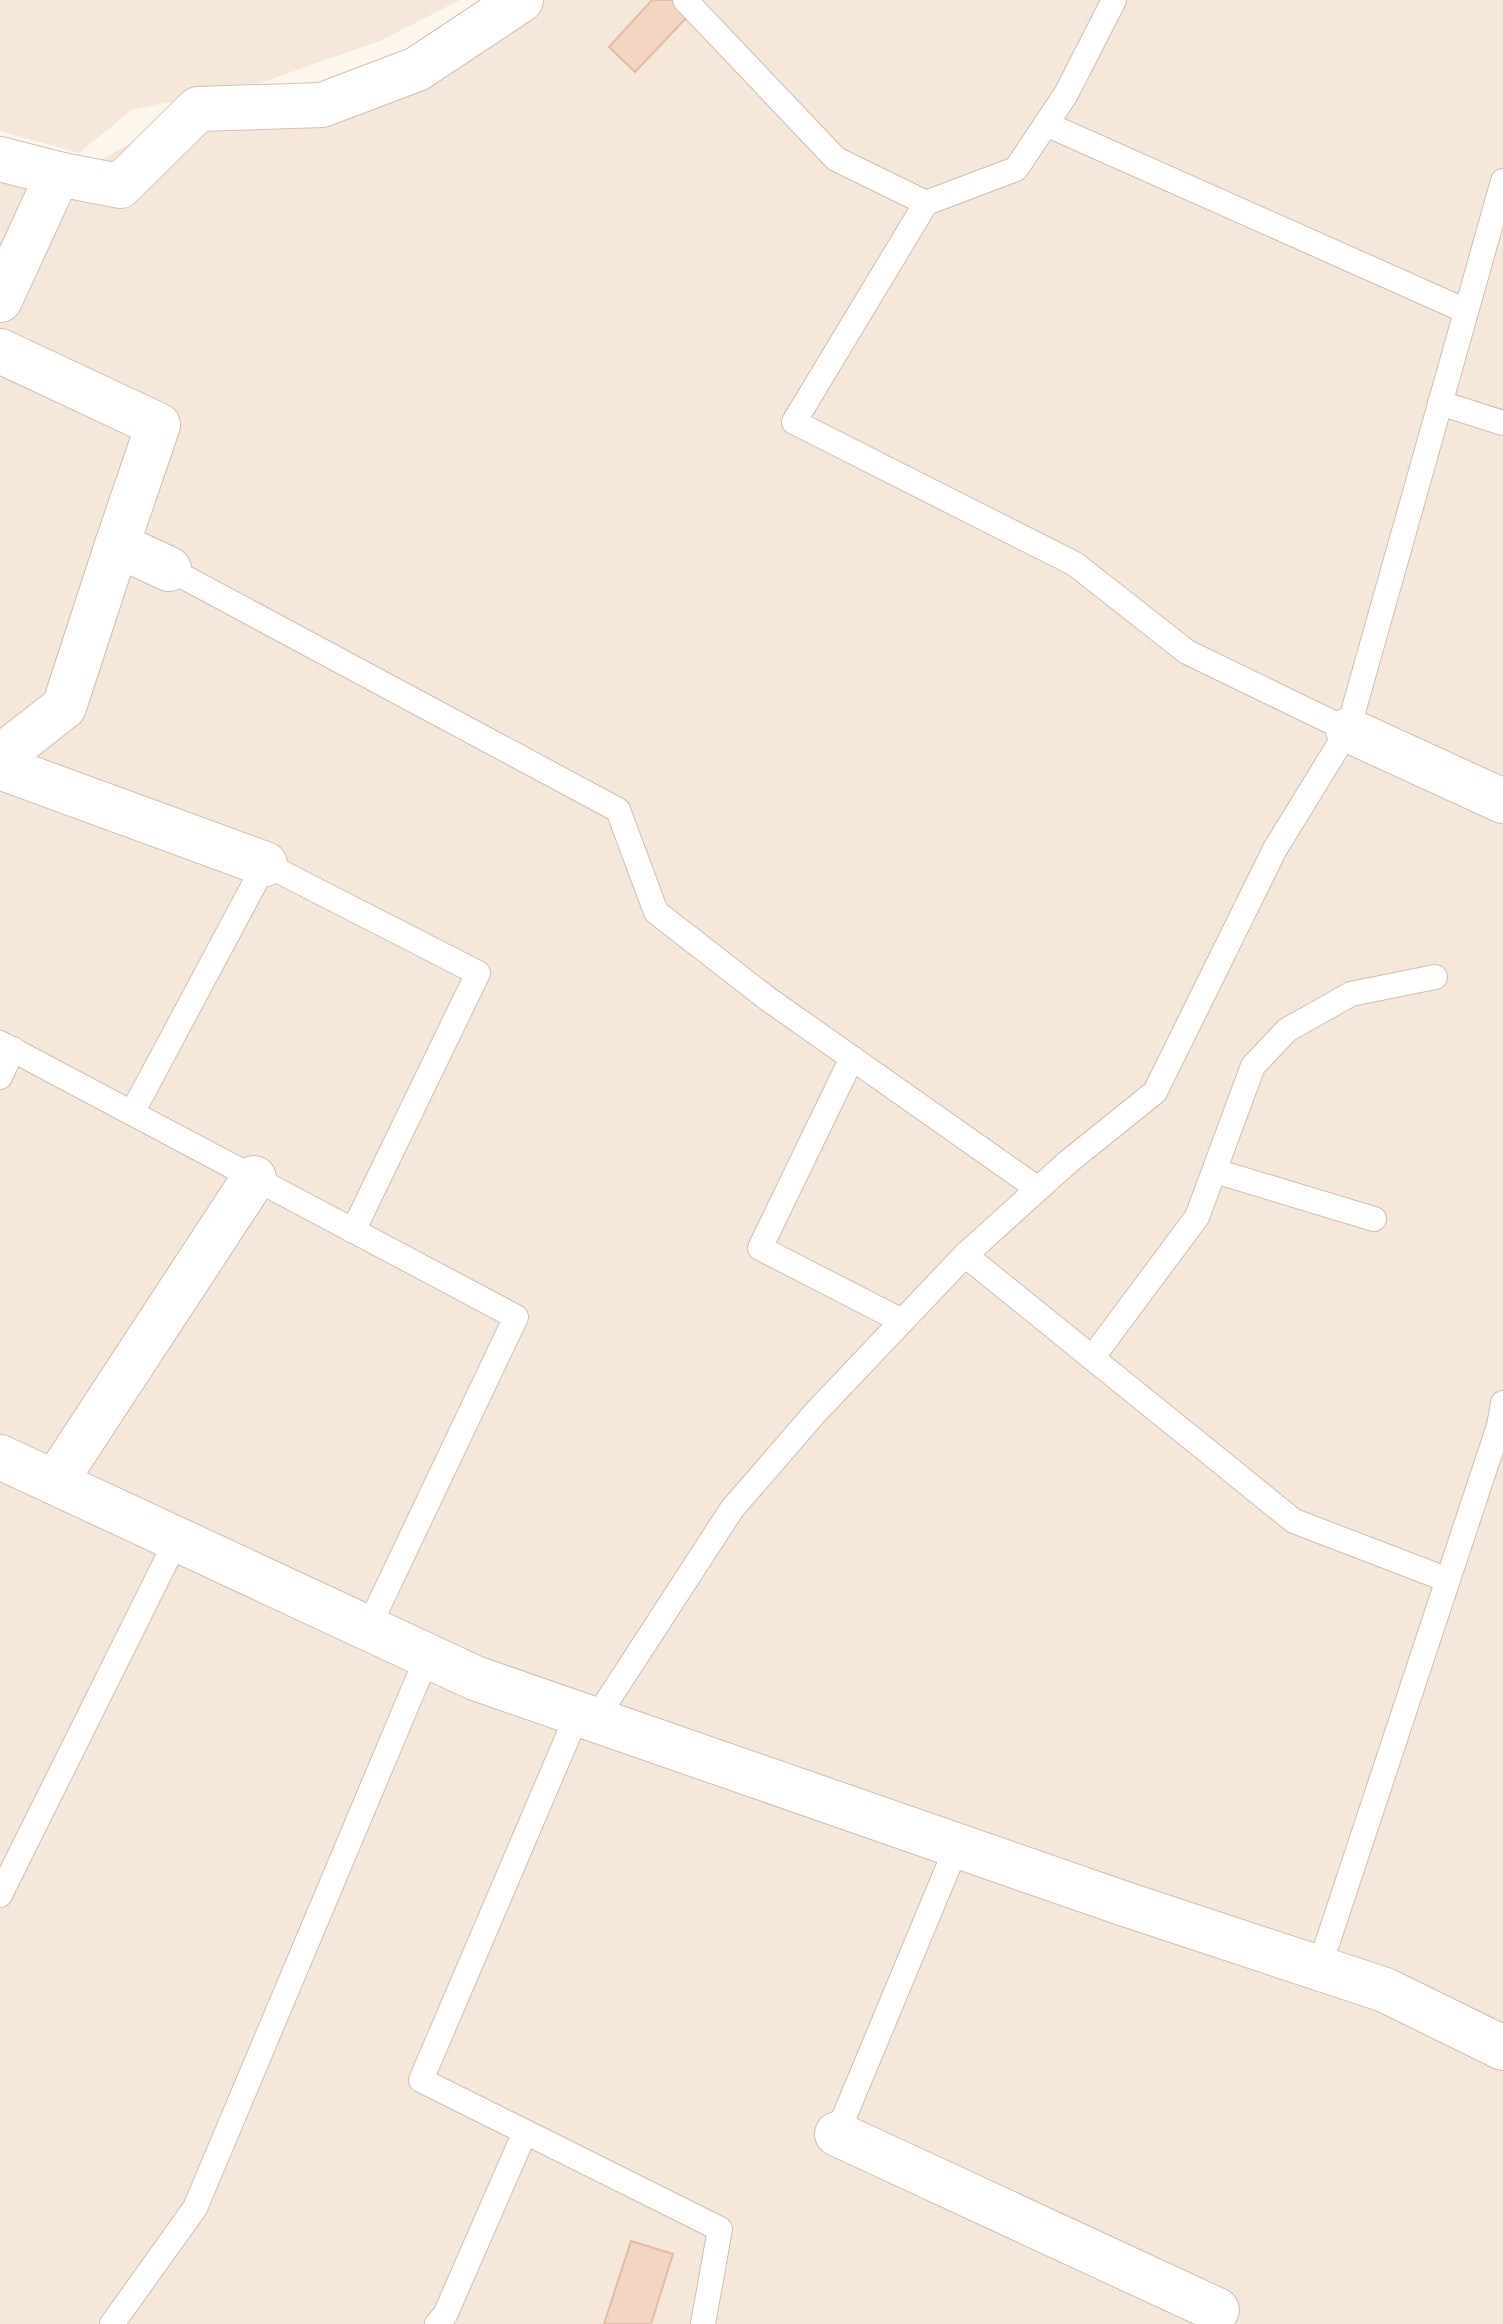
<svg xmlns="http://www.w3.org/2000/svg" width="1503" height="2324" font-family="Manrope,sans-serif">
  <rect width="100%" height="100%" fill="#fdf6ec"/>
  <g fill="#f5e8da">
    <polygon points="0,0 460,0 382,40 246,88 133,109 79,153 0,131"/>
    <polygon points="487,0 1503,0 1503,2324 0,2324 0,145 94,164 139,138 365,76"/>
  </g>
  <g fill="#f3d5c3" stroke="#e6bba3" stroke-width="2">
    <polygon points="652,0 673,0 689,15 635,72 609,47"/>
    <polygon points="631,2241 673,2254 651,2324 604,2324"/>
  </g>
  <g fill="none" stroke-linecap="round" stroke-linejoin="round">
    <g stroke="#d1beb0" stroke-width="26">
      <g id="lane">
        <polyline points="685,0 836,159 926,203 1016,169 1066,94 1114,0"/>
        <polyline points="1046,124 1466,311"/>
        <polyline points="926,203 794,422 1075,564 1187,652 1348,730"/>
        <polyline points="1440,403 1503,423"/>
        <polyline points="169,569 618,810 656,912 768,999 1038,1189"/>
        <polyline points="0,1043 516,1317 368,1628"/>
        <polyline points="852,1058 760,1248 902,1321"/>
        <polyline points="0,1077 13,1049"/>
        <polyline points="132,1113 265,864 478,973 353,1231"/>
        <polyline points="1215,1171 1374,1219"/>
        <polyline points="965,1255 1294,1521 1448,1580"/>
        <polyline points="1092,1358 1197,1217 1253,1066 1287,1030 1351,994 1435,977"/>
        <polyline points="578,1713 421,2080 720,2229 703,2324"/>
        <polyline points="595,1720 732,1509 815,1413 965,1255 1068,1162 1155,1092 1275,849 1348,730 1503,181"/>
        <polyline points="0,1895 177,1539"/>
        <polyline points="1319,1968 1499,1426 1503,1403"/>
        <polyline points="837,2134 957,1846"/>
        <polyline points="112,2324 195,2208 428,1655"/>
        <polyline points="437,2324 445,2315 525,2132"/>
      </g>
    </g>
    <g stroke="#d1beb0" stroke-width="46">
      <g id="street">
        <polyline points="0,300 58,174"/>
        <polyline points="0,351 158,425 117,545 169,569"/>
        <polyline points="1348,730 1503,801"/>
        <polyline points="0,757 64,707 117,545"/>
        <polyline points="0,767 265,864"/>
        <polyline points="0,1457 475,1678 1122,1903 1385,1990 1503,2048"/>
        <polyline points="55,1482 254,1178"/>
        <polyline points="837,2134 1217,2310"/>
      </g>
    </g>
    <g stroke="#d6c0b0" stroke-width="46">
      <polyline id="secondary" points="0,159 58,174 120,186 198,109 322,105 417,69 521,0"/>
    </g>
    <use href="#lane" stroke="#fff" stroke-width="24"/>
    <use href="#street" stroke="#fff" stroke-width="44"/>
    <use href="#secondary" stroke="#fff" stroke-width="44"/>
  </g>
</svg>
